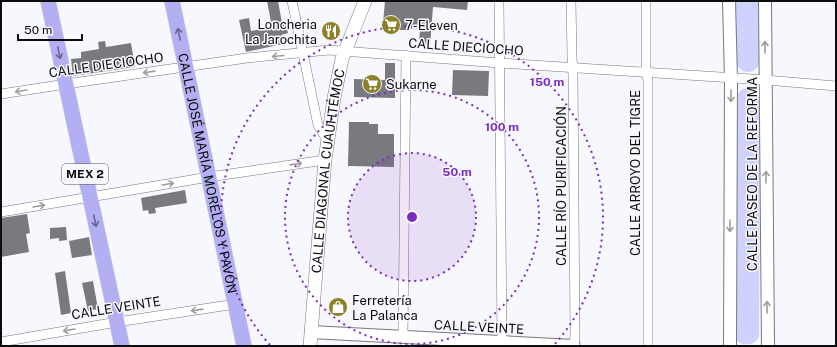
<svg xmlns="http://www.w3.org/2000/svg" width="837" height="347" font-family="'Public Sans',sans-serif">
  <rect width="100%" height="100%" fill="#f7f7fe"/>
  <g fill="#cfd2fd">
    <path d="M735 1H760V63C755 75 741 75 736 63Z"/>
    <path d="M745 88C753 88 758 92 760 100L759 337C754 347 740 347 734 337L736 96 741 90Z"/>
  </g>
  <g fill="#797980">
    <polygon points="267,1 278,1 282,23 286,23 288,33 281,35 283,44 246,52 239,20 249,18 251,31 272,27"/>
    <polygon points="385,1 468,1 467,10 433,7 430,45 419,44 420,29 407,28 407,30 398,30 399,26 383,24"/>
    <polygon points="105,41 106,47 131,43 135,67 73,76 71,59 81,58 81,52 99,49 98,42"/>
    <polygon points="385,63 395,63 395,98 354,97 354,79 385,80"/>
    <polygon points="453,70 489,71 488,96 452,95"/>
    <polygon points="349,122 369,122 369,124 378,124 378,134 394,134 394,167 348,166"/>
    <polygon points="185,190 187,203 155,208 156,213 149,214 148,210 143,211 141,198"/>
    <polygon points="27,214 30,233 26,234 29,252 1,257 1,218"/>
    <polygon points="66,227 67,240 59,241 59,238 50,239 50,228"/>
    <polygon points="89,237 92,255 72,258 69,241"/>
    <polygon points="65,271 71,313 61,315 55,273"/>
    <polygon points="93,281 98,309 88,311 82,283"/>
  </g>
  <g fill="none" stroke-linecap="round" stroke-linejoin="round">
    <g stroke="#77787f" stroke-width="10">
      <g id="minor">
        <polyline points="292,1 318,125 328,141"/>
        <polyline points="499,1 502,343"/>
        <polyline points="571,1 572,57 573,75 575,334 574,346"/>
        <polyline points="646,1 646,72 648,80 648,346"/>
        <polyline points="1,94 66,84 247,58 329,50 500,63 766,80 836,86"/>
        <polyline points="1,212 209,177 325,160"/>
        <polyline points="403,337 406,55"/>
        <polyline points="1,342 117,322 236,304"/>
      </g>
    </g>
    <g stroke="#77787f" stroke-width="14">
      <g id="tertiary">
        <polyline points="729,1 731,79 730,346"/>
        <polyline points="765,1 768,346"/>
        <polyline points="311,332 574,346"/>
      </g>
    </g>
    <g stroke="#77787f" stroke-width="14">
      <g id="secondary">
        <path id="s1" d="M310 346 325 160 334 98 342 59 365 1"/>
      </g>
    </g>
    <g stroke="#d3d3d4" stroke-width="16">
      <g id="primary">
        <polyline points="48,1 122,346"/>
        <path id="s2" d="M172 1 244 346"/>
      </g>
    </g>
    <use href="#minor" stroke="#fff" stroke-width="9"/>
    <use href="#tertiary" stroke="#fff" stroke-width="12"/>
    <use href="#secondary" stroke="#fff" stroke-width="13"/>
    <use href="#primary" stroke="#b2aff3" stroke-width="15"/>
  </g>
  <defs><path id="oneway-shaft" d="M-6 0H5M1.5-3L5.5 0L1.5 3" fill="none" stroke-width="1.6" stroke-linecap="round" stroke-linejoin="round"/></defs>
  <g stroke="#67668c">
    <use href="#oneway-shaft" transform="translate(179 34) rotate(-102)"/>
    <use href="#oneway-shaft" transform="translate(59 53) rotate(78)"/>
    <use href="#oneway-shaft" transform="translate(95 221) rotate(78)"/>
  </g>
  <g stroke="#9e9e9f">
    <use href="#oneway-shaft" transform="translate(765 47) rotate(-91)"/>
    <use href="#oneway-shaft" transform="translate(278 56) rotate(175)"/>
    <use href="#oneway-shaft" transform="translate(149 72) rotate(172)"/>
    <use href="#oneway-shaft" transform="translate(21 91) rotate(171)"/>
    <use href="#oneway-shaft" transform="translate(731 96) rotate(90)"/>
    <use href="#oneway-shaft" transform="translate(296 164) rotate(-8)"/>
    <use href="#oneway-shaft" transform="translate(766 177) rotate(-90)"/>
    <use href="#oneway-shaft" transform="translate(168 184) rotate(-9)"/>
    <use href="#oneway-shaft" transform="translate(39 206) rotate(-10)"/>
    <use href="#oneway-shaft" transform="translate(730 226) rotate(90)"/>
    <use href="#oneway-shaft" transform="translate(767 307) rotate(-90)"/>
    <use href="#oneway-shaft" transform="translate(197 310) rotate(172)"/>
    <use href="#oneway-shaft" transform="translate(69 330) rotate(170)"/>
  </g>
  <circle cx="412" cy="217" r="64" fill="#7b2cbf" fill-opacity=".12"/>
  <g fill="none" stroke="#7b2cbf" stroke-width="2" stroke-dasharray="2 4">
    <circle cx="412" cy="217" r="64"/>
    <circle cx="412" cy="217" r="127"/>
    <path d="M270 345A191 191 0 1 1 554 345"/>
  </g>
  <defs>
    <g id="supermarket-disc" transform="scale(1)"><circle r="9.5" fill="#8c8129" stroke="#f7f7fe"/><path d="M-6-5.5h2.5l.6 2H6L4.5 2H-2.5L-4.4-4H-6ZM-1.5 3.2a1.3 1.3 0 1 0 .1 0ZM3 3.2a1.3 1.3 0 1 0 .1 0Z" fill="#fff"/></g>
    <g id="restaurant-disc" transform="scale(1)"><circle r="9.5" fill="#8c8129" stroke="#f7f7fe"/><path d="M-5-6h1v4h1v-4h1v4h1v-4h1v5L-1.5 .5V6h-2V.5L-5-1ZM5-6V6H3V1.5H1.5Q1.5-4 5-6Z" fill="#fff"/></g>
    <g id="shop-disc" transform="scale(1)"><circle r="9.5" fill="#8c8129" stroke="#f7f7fe"/><path d="M-5-2.5h2.3a2.7 3.5 0 0 1 5.4 0H5L5.5 6h-11ZM-1.5-2.5h3a1.5 2.3 0 0 0-3 0Z" fill="#fff"/></g>
  </defs>
  <g fill-rule="evenodd">
    <use href="#supermarket-disc" x="391" y="25"/>
    <use href="#restaurant-disc" x="331" y="31"/>
    <use href="#supermarket-disc" x="372" y="84"/>
    <use href="#shop-disc" x="338" y="307"/>
  </g>
  <g text-anchor="middle" dominant-baseline="central" stroke-width="3" stroke-linejoin="round" paint-order="stroke">
    <rect fill="#f7f7fe" stroke="#525257" stroke-width="1" x="62" y="164" width="46" height="20" rx="3"/>
    <g font-size="12" font-weight="bold" fill="#0c0c0f">
      <text x="85" y="174">MEX 2</text>
    </g>
    <g font-size="13" fill="#0c0c0f" stroke="#f7f7fe" text-anchor="start">
      <text x="317" y="24" text-anchor="end">Loncheria<tspan x="317" dy="15">La Jarochita</tspan></text>
      <text x="405" y="25">7-Eleven</text>
      <text x="386" y="84">Sukarne</text>
      <text x="352" y="300">Ferretería<tspan x="352" dy="15">La Palanca</tspan></text>
    </g>
    <g font-size="13" fill="#0c0c0f" stroke="#f7f7fe">
      <text transform="translate(466 47) rotate(4)">CALLE DIECIOCHO</text>
      <text transform="translate(106 65) rotate(-8)">CALLE DIECIOCHO</text>
      <text stroke="none"><textPath href="#s1" startOffset="176">CALLE DIAGONAL CUAUHTÉMOC</textPath></text>
      <text stroke="none"><textPath href="#s2" startOffset="176">CALLE JOSÉ MARÍA MORELOS Y PAVÓN</textPath></text>
      <text transform="translate(635 173) rotate(-90)">CALLE ARROYO DEL TIGRE</text>
      <text transform="translate(752 174) rotate(-90)">CALLE PASEO DE LA REFORMA</text>
      <text transform="translate(561 186) rotate(-90)">CALLE RÍO PURIFICACIÓN</text>
      <text transform="translate(116 308) rotate(-9)">CALLE VEINTE</text>
      <text transform="translate(479 327) rotate(3)">CALLE VEINTE</text>
    </g>
  </g>
  <circle cx="412" cy="217" r="6" fill="#7b2cbf" stroke="#f7f7fe" stroke-width="2"/>
  <g font-size="12" text-anchor="middle" font-weight="bold" fill="#7b2cbf" stroke="#f7f7fe" stroke-width="3" stroke-linejoin="round" paint-order="stroke">
    <text x="547" y="86">150 m</text>
    <text x="502" y="131">100 m</text>
    <text x="457" y="176">50 m</text>
  </g>
  <rect width="837" height="347" fill="none" stroke="#0c0c0f" stroke-width="4"/>
  <path d="M18 34v6h64v-6" fill="none" stroke="#0c0c0f" stroke-width="2"/>
  <text x="24" y="34" font-size="12" fill="#0c0c0f" stroke="#f7f7fe" stroke-width="3" paint-order="stroke">50 m</text>
</svg>
